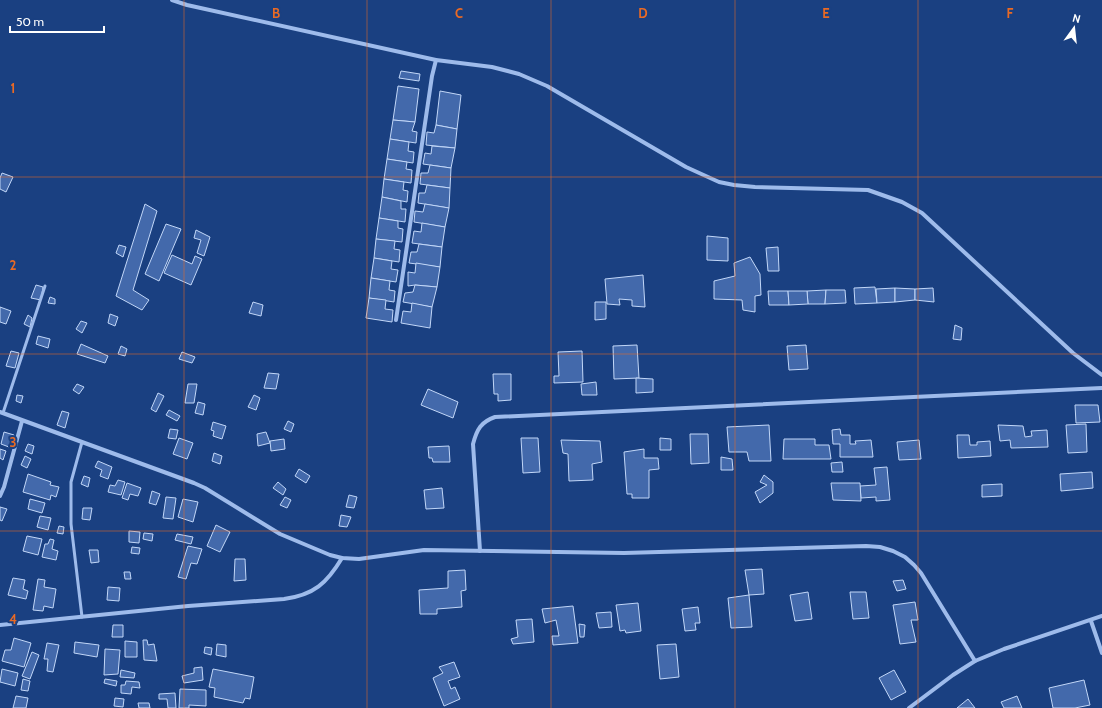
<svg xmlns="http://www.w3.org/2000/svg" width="1102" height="708" font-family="Cabin,sans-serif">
  <rect width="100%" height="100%" fill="#1a4081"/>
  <g fill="#4369ab" stroke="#c2d7f8">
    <polygon points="401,71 420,74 419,81 399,78"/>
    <polygon points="398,86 419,89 415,122 393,120"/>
    <polygon points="440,91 461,95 457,129 436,125"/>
    <polygon points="393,120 415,122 412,131 417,132 416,143 390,139"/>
    <polygon points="436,125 457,129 455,148 426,145 427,132 434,133"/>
    <polygon points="390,139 409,142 408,151 414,152 413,163 387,159"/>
    <polygon points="432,146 455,148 451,168 423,164 425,153 431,154"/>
    <polygon points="387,159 407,162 406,169 412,170 411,183 384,179"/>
    <polygon points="430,165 451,168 450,188 420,184 421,173 428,173"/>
    <polygon points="2,173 13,177 6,192 0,189 0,178"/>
    <polygon points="384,179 404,182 403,190 408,191 407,202 382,197"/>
    <polygon points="427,185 450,188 449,208 418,203 419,193 425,193"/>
    <polygon points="382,197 401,201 401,209 406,209 405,222 379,218"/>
    <polygon points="145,204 157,211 133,290 149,300 142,310 116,296"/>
    <polygon points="425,204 449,208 445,227 414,222 415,211 423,212"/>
    <polygon points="379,218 398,221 398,228 403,229 402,242 376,239"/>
    <polygon points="422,223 445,227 442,247 412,243 414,231 421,232"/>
    <polygon points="166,224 181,229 159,281 145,274"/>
    <polygon points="196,230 210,237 204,256 197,253 201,240 194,238"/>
    <polygon points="707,236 728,238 728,261 707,260"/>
    <polygon points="376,239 395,241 394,249 400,250 399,262 374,258"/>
    <polygon points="419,244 442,247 440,267 409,263 411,252 417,252"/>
    <polygon points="119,245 126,247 123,257 116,253"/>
    <polygon points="778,247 779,271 768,271 766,248"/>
    <polygon points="172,255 192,264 195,256 202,259 191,285 164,273"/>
    <polygon points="750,257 760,274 761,295 755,296 755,312 743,310 742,300 714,299 714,281 735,276 734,263"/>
    <polygon points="374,258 392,261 391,269 398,270 396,282 371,278"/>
    <polygon points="416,263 440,267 437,287 415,285 408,286 408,272 415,273"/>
    <polygon points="643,275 645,307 632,306 632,300 619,299 620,305 607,304 605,279"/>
    <polygon points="371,278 390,281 389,290 395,291 394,302 369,298"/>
    <polygon points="36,285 43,287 41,300 31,298"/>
    <polygon points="415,285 437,287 432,307 403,302 405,293 413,292"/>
    <polygon points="875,287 877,303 855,304 854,288"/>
    <polygon points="895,288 895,302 877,303 876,289"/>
    <polygon points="895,288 915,289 915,300 895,302"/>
    <polygon points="933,288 934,302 915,300 915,289"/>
    <polygon points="826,290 825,304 808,304 807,291"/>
    <polygon points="826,290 845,290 846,303 825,304"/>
    <polygon points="768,291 788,291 789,305 769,305"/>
    <polygon points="788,291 807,291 808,304 789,305"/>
    <polygon points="50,297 55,299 55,304 48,303"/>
    <polygon points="369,298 386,300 385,309 393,310 392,322 366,318"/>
    <polygon points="253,302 263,305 261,316 249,313"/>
    <polygon points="595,302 606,302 606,319 595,320"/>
    <polygon points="412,303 432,307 430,328 401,323 403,311 411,312"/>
    <polygon points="0,307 11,311 6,324 0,322"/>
    <polygon points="110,314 118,317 115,326 108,323"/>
    <polygon points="28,315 32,318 30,327 24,324"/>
    <polygon points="81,321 87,323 82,333 76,329"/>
    <polygon points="955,325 962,328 961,340 953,339"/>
    <polygon points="38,336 50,339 48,348 36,344"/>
    <polygon points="81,344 108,356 105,363 77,354"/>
    <polygon points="637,345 639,378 614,379 613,346"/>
    <polygon points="806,345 808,369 789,370 787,346"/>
    <polygon points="121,346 127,349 125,356 118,354"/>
    <polygon points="11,351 19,353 15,368 6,366"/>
    <polygon points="582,351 583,382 554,383 554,376 559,376 558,352"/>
    <polygon points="182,352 195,357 192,363 179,359"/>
    <polygon points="268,373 279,374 276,389 264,388"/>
    <polygon points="493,374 511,374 511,400 498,401 498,394 494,394"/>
    <polygon points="636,378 653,379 653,392 636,393"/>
    <polygon points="596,382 597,395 582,395 581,384"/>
    <polygon points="77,384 84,387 79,394 73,390"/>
    <polygon points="188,384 197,384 194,403 185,403"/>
    <polygon points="428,389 458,402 453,418 421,405"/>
    <polygon points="158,393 164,396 156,412 151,409"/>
    <polygon points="17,395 23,396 21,403 16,401"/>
    <polygon points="254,395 260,398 256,410 248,407"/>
    <polygon points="198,402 205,404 203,415 195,413"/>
    <polygon points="1075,405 1098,405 1100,422 1076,423"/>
    <polygon points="169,410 180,416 177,421 166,415"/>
    <polygon points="62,411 69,413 65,428 57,425"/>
    <polygon points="288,421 294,424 291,432 284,429"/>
    <polygon points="213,422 226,426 222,439 213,436 214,431 211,430"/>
    <polygon points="1086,424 1087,452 1068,453 1066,425"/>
    <polygon points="769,425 771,461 749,461 747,452 729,452 727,427"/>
    <polygon points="998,425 1023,426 1025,437 1032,436 1031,431 1047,430 1048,447 1011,448 1010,440 1000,441"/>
    <polygon points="170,429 178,430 176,439 168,438"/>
    <polygon points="840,429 841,435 850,435 850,444 856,444 855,441 871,440 873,457 840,457 840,444 833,444 832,430"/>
    <polygon points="4,432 14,435 9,447 1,444"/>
    <polygon points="266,432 270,443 258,446 257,434"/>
    <polygon points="690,434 708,434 709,463 691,464"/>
    <polygon points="957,435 969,435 970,445 977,445 977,442 990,441 991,456 958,458"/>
    <polygon points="179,438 193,443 187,459 173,454"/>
    <polygon points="521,438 538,438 540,472 523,473"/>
    <polygon points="660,438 671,439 671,450 660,450"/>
    <polygon points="284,439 285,449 271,451 270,441"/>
    <polygon points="784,439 815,439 815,445 829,445 831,459 783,459"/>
    <polygon points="561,440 600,441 602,462 592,464 593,480 569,481 568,454 563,453"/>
    <polygon points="919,440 921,459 899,460 897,442"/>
    <polygon points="28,444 34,446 32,454 25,451"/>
    <polygon points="449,446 450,462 433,462 432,458 429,458 428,447"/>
    <polygon points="0,449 6,451 3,460 0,458"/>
    <polygon points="644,449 644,458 658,458 659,469 649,470 649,498 632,498 632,494 627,494 624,452"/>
    <polygon points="214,453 222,456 220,464 212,461"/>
    <polygon points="25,456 31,459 27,468 21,465"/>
    <polygon points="721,457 732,459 733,470 721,470"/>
    <polygon points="98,461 112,467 108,479 100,476 102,470 95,467"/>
    <polygon points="842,462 843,472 832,472 831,463"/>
    <polygon points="887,467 890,500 876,501 876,497 861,498 860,486 876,485 874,468"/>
    <polygon points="299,469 310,476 306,483 295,476"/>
    <polygon points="1092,472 1093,488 1061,491 1060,474"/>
    <polygon points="28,474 51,482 50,485 59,487 56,497 51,495 50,500 23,492"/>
    <polygon points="764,475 773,482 773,493 760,503 755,492 767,485 760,482"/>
    <polygon points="84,476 90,478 88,487 81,484"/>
    <polygon points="118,480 125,482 121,495 108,492 110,485 115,486"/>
    <polygon points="278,482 286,489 283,495 273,488"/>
    <polygon points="127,483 141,488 138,496 130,494 128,500 122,498"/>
    <polygon points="831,483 860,483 861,501 833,500"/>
    <polygon points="1002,484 1002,496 982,497 982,485"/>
    <polygon points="442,488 444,508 426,509 424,490"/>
    <polygon points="152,491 160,494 156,505 149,503"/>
    <polygon points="349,495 357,497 354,508 346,507"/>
    <polygon points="166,497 176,498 173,519 163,518"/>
    <polygon points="285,497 291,500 287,508 280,505"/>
    <polygon points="30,499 45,503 42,513 28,509"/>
    <polygon points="183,499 198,502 193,522 178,517"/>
    <polygon points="0,507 7,509 2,521 0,520"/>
    <polygon points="83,508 92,508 90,520 82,519"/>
    <polygon points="341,515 351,517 347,527 339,526"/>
    <polygon points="40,516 51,518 48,530 37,527"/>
    <polygon points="216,525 230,532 220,552 207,546"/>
    <polygon points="59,526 64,527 63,534 57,533"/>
    <polygon points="129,531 140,532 139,543 129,542"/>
    <polygon points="144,533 153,534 152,541 143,539"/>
    <polygon points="177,534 193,537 191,544 175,540"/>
    <polygon points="27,536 42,539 38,555 23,551"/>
    <polygon points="50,539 54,540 52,549 58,551 56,560 42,557 45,544 48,544"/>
    <polygon points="188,546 202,549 197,564 191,563 186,579 178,577"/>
    <polygon points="132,547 140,548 139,554 131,553"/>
    <polygon points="89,550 98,550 99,562 91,563"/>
    <polygon points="235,559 245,559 246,580 234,581"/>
    <polygon points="762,569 764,594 749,595 745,570"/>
    <polygon points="465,570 466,590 461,591 462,607 437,609 437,614 420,614 419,590 448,588 448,571"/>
    <polygon points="124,572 130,572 131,579 125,579"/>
    <polygon points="13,578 25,580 23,589 28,591 26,599 8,595"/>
    <polygon points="38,579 45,580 44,587 56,589 53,608 44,606 43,611 33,610"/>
    <polygon points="903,580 906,589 897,591 893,581"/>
    <polygon points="108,587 120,588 119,601 107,600"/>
    <polygon points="808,592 812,619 795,621 790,595"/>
    <polygon points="850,592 866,592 869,618 853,619"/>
    <polygon points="749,595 752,627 731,628 728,598"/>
    <polygon points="915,602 918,620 911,620 916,642 900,644 893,605"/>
    <polygon points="638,603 641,631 626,633 625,630 620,631 616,605"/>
    <polygon points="573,606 578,643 553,645 552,636 559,636 556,620 545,623 542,609"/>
    <polygon points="698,607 700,623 695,623 696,630 685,631 682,609"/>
    <polygon points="611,612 612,627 599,628 596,613"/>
    <polygon points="532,619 534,642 513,644 511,639 518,637 516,620"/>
    <polygon points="579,624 585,625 584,637 580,637"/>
    <polygon points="113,625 123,625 123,637 112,637"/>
    <polygon points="14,638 31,643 24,667 2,661 5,650 11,650"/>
    <polygon points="143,640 147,640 148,645 154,644 157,661 144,660"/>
    <polygon points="125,641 137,642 137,657 125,657"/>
    <polygon points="75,642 99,645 97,657 74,653"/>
    <polygon points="47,643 59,645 53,672 47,671 48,659 44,659"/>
    <polygon points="217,644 226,645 226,657 216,655"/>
    <polygon points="676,644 679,677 660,679 657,645"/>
    <polygon points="205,647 212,648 211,655 204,653"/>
    <polygon points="105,649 120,650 118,674 104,675"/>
    <polygon points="32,652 39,655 30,679 22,676"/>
    <polygon points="454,662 460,677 448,681 451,689 455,687 460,699 444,706 433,678 443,673 439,667"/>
    <polygon points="202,667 203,680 184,683 182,676 194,673 194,668"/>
    <polygon points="2,669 18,673 15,686 0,682"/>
    <polygon points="213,669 254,677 250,699 245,698 243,703 214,697 215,688 209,687"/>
    <polygon points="121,670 135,673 134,678 120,677"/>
    <polygon points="894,670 906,692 891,700 879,678"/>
    <polygon points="23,679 30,681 28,691 21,690"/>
    <polygon points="105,679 117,681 116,686 104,683"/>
    <polygon points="1084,680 1090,705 1075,708 1053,708 1049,688"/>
    <polygon points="126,681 139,682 140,688 132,687 131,694 121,693 121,685 125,685"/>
    <polygon points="180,689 206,690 206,706 189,705 189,708 179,708"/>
    <polygon points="175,693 176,708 168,708 167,699 159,699 159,694"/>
    <polygon points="16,696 28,698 26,708 13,708"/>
    <polygon points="1017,696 1022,708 1004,708 1001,702"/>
    <polygon points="115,698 124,699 123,707 114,706"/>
    <polygon points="968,699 975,708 957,708"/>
    <polygon points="138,703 149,703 150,708 139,708"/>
  </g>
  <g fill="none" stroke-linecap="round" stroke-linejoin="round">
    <g stroke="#9ebbeb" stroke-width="3">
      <polyline points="3,413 45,286"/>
      <polyline points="82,617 71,524 71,482 82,442"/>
    </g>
    <g stroke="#9ebbeb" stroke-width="4">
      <polyline points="172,0 187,5 436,60 492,67 519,74 547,86 686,167 719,182 734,185 755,187 868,190 902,202 922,213 1073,353 1102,375"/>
      <polyline points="396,320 432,76 436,60"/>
      <polyline points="0,412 194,483 205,488 280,534 330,555 342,558 359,559 424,550 624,553 866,546 880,547 893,551 905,557 914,565 921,573 975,661"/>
      <polyline points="0,496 4,487 22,421"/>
      <path d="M480 551 473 444C477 429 481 422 495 417L1102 388"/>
      <polyline points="1091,621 1102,653"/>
      <path d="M0 625 188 606 284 599C314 595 327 583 342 558"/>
      <polyline points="909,708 953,675 975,661 1004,649 1102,616"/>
    </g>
  </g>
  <path fill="none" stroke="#ea6a24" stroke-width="1" stroke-opacity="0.55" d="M184 0V708M367 0V708M551 0V708M735 0V708M918 0V708M0 177H1102M0 354H1102M0 531H1102"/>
  <g font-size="13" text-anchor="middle" font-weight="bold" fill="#ea6a24" stroke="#1a4081" stroke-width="4" stroke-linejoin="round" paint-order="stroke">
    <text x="276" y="18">B</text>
    <text x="459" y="18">C</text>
    <text x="643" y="18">D</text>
    <text x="826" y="18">E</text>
    <text x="1010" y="18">F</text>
    <text x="13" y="93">1</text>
    <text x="13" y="270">2</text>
    <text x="13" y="447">3</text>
    <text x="13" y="624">4</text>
  </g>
  <g transform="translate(1074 28) rotate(15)" stroke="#1a4081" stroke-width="3" paint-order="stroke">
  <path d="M0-3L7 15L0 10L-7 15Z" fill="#ffffff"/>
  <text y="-6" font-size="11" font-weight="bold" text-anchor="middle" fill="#ffffff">N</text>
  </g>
  <path d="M10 26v6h94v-6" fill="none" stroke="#ffffff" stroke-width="2"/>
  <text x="16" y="26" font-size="12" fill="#ffffff" stroke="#1a4081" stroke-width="3" paint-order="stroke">50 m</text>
</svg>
